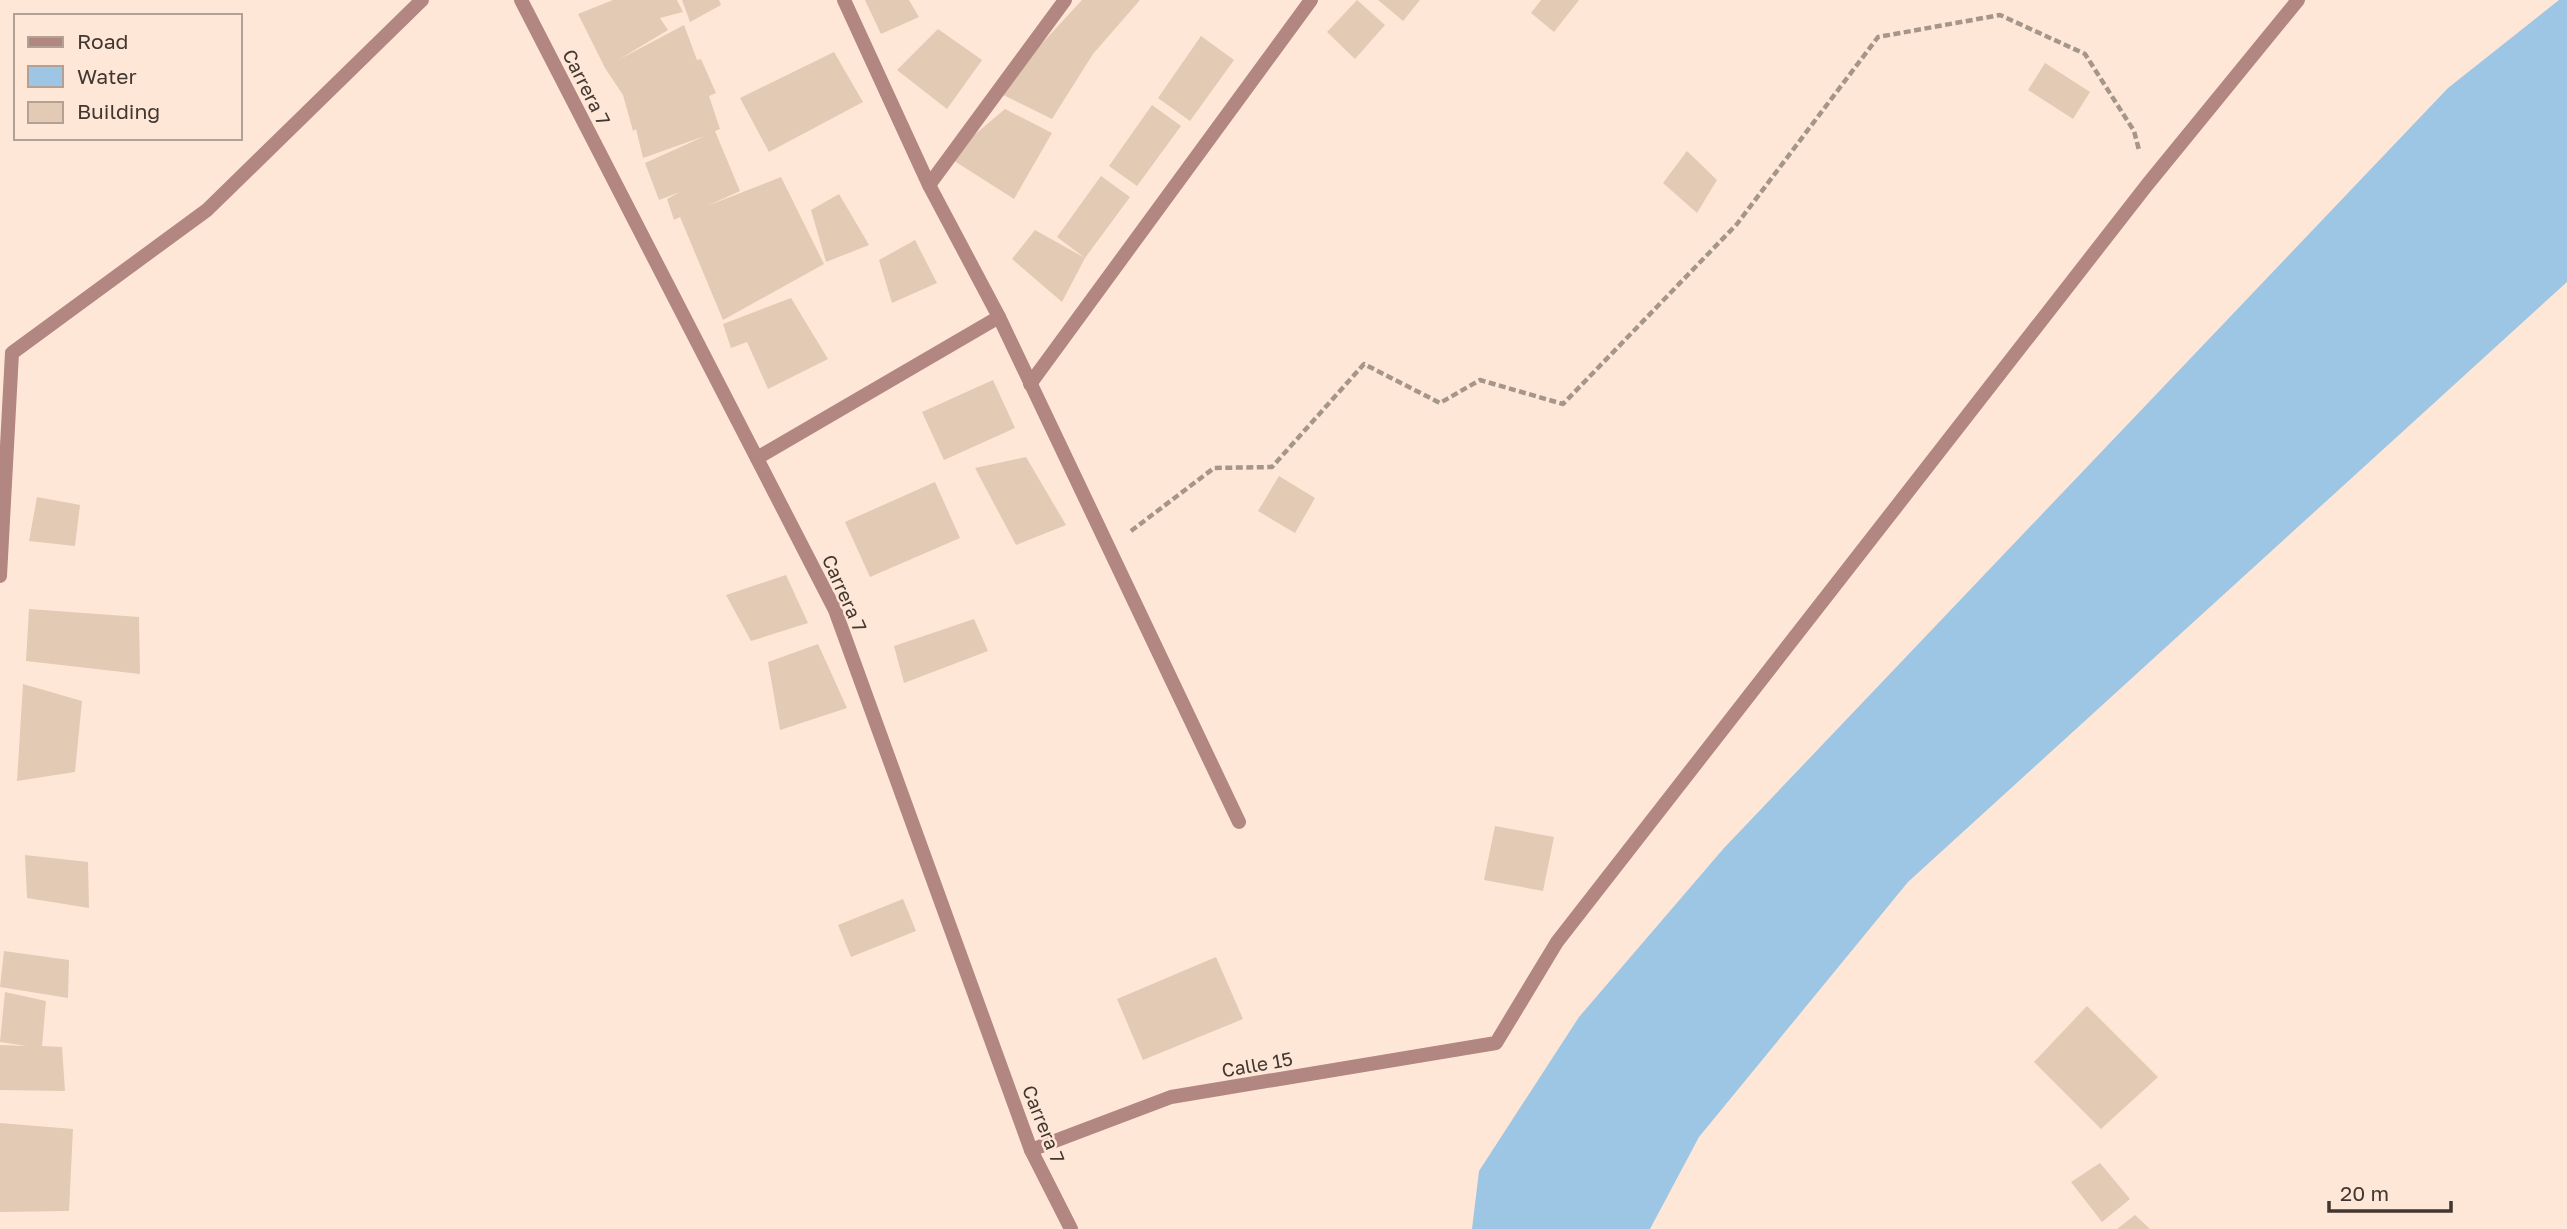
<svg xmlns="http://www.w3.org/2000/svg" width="2567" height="1229" font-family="'Golos Text',sans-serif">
  <rect width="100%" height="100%" fill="#ffe7d8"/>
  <polygon fill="#9dc6e5" points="2559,0 2567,0 2567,282 1908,882 1699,1137 1650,1229 1472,1229 1479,1171 1579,1017 1724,848 2448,88"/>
  <g fill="#e3cab4">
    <polygon points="613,0 677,0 683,12 660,18 668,30 618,60 684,25 697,60 701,59 716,93 709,96 720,129 715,131 740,191 707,206 781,177 824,264 723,320 680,217 674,220 667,199 680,192 659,200 645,163 705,136 643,158 636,129 633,131 623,95 605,68 578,14"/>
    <polygon points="682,0 719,0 721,5 690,22"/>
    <polygon points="865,0 909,0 919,17 881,34"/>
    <polygon points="1082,0 1140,0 1093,54 1052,119 997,92"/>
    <polygon points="1357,0 1385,25 1355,59 1327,32"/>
    <polygon points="1378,0 1420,0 1403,21"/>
    <polygon points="1541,0 1579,0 1554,32 1531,13"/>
    <polygon points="938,29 982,60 947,109 897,70"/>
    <polygon points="1201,36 1234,60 1190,121 1158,98"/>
    <polygon points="834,52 863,102 769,152 740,98"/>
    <polygon points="2045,63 2090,92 2073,119 2028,90"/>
    <polygon points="1152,105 1181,126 1137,186 1109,166"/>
    <polygon points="1005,109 1052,133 1014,199 948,157"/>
    <polygon points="1687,151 1717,180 1697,213 1663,183"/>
    <polygon points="1101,176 1130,197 1085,258 1062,302 1012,259 1035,230 1085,258 1057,237"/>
    <polygon points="839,194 869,245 826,262 811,210"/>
    <polygon points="915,240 937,283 892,303 879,260"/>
    <polygon points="791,298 828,359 768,389 747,342 731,348 723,324"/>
    <polygon points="993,380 1015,428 944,460 922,412"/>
    <polygon points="1026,457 1066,525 1016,545 975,468"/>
    <polygon points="1279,476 1315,498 1295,533 1258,511"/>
    <polygon points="935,482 960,538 870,577 845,522"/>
    <polygon points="37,497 80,505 75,546 29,541"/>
    <polygon points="786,575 808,623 751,641 726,595"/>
    <polygon points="29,609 139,617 140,674 26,661"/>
    <polygon points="974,619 988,651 904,683 894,646"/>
    <polygon points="818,644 847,708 780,730 768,662"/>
    <polygon points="23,684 82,701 75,772 17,781"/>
    <polygon points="1495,826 1554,837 1543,891 1484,880"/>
    <polygon points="25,855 88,862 89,908 27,898"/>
    <polygon points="903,899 916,931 851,957 838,925"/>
    <polygon points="4,951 69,960 68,998 0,987"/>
    <polygon points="1216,957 1243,1019 1143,1060 1117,999"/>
    <polygon points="5,992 46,1001 42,1046 62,1047 65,1091 0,1090 0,1045 27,1046 0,1042"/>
    <polygon points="2087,1006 2158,1077 2101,1129 2034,1062"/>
    <polygon points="0,1123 73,1129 69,1211 0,1212"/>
    <polygon points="2100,1163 2130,1199 2102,1222 2071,1182"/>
    <polygon points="2135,1215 2150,1229 2117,1229"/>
  </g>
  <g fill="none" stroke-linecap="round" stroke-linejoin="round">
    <polyline stroke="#a69589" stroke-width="4.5" stroke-dasharray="7 3.5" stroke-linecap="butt" points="1131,531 1214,468 1272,467 1364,364 1440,403 1480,380 1563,404 1737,224 1878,37 2000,15 2085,54 2134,131 2139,150"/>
    <g stroke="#b28681" stroke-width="14">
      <polyline points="844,0 929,185 999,317 1239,822"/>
      <polyline points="929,185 1065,0"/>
      <polyline points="1030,384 1311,0"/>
      <polyline points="757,458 999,317"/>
      <polyline points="0,576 12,353 207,210 422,0"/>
      <polyline points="1031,1150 1171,1097 1496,1043 1557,942 2147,185 2298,0"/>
    </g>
    <polyline stroke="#b28681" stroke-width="14" points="521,0 835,610 1031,1150 1071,1229"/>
  </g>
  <g text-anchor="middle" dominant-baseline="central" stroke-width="5" stroke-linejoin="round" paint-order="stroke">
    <g font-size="19" fill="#423730" stroke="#ffe7d8">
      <text transform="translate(587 87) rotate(63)">Carrera 7</text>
      <text transform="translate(845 593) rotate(66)">Carrera 7</text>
      <text transform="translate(1257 1064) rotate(-10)">Calle 15</text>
      <text transform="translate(1044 1124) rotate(68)">Carrera 7</text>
    </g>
  </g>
  <rect x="14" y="14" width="228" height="126" fill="#ffe7d8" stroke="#b3a195" stroke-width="2"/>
  <rect x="28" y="37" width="35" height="10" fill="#b28681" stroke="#b3a195" stroke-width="2"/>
  <text x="77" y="49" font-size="21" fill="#423730">Road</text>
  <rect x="28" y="66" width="35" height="21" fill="#9dc6e5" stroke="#b3a195" stroke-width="2"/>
  <text x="77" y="84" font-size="21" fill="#423730">Water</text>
  <rect x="28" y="102" width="35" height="21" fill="#e3cab4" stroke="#b3a195" stroke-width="2"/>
  <text x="77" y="119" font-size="21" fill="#423730">Building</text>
  <path d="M2329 1201v10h122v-10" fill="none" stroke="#423730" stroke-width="3.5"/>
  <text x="2340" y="1201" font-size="21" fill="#423730" stroke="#ffe7d8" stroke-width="5" paint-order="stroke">20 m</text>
</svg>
